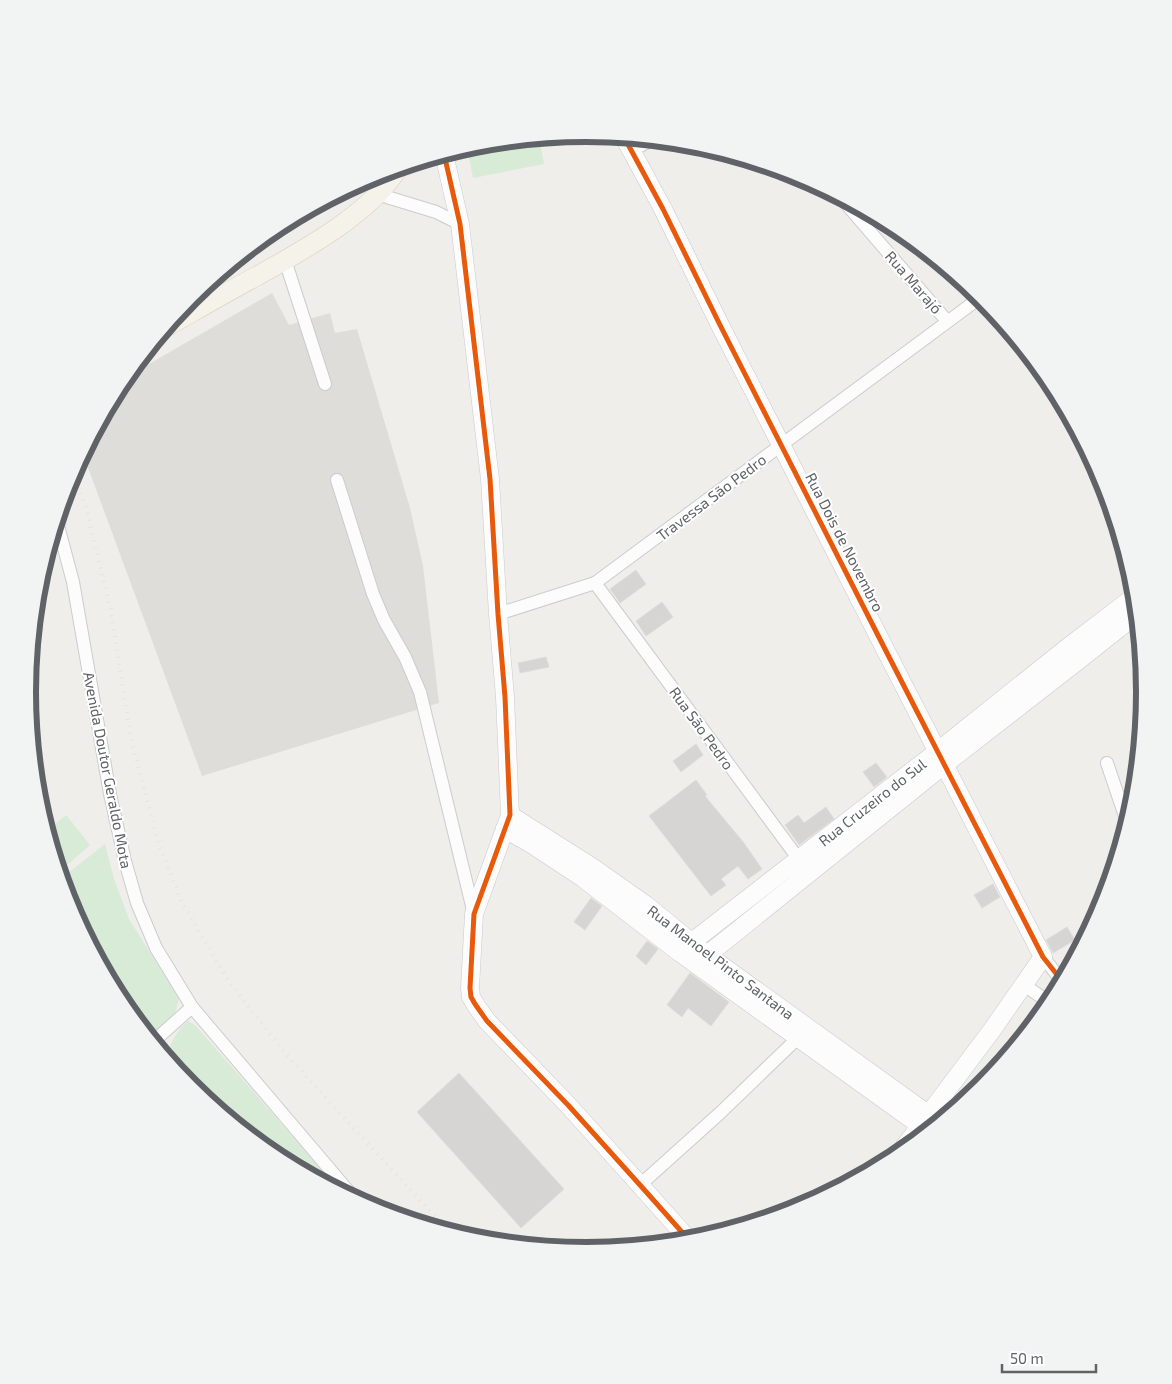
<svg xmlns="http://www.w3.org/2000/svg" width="1172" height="1384" font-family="'Exo 2',sans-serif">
  <rect width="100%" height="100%" fill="#efeeea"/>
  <polygon fill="#dfddda" points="272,293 289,325 330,313 335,333 357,329 410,508 423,566 439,703 202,776 83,454 123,379"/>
  <g fill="#d8ebd6">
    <polygon points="539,138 544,164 473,178 467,147 477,144"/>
    <polygon points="66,815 90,845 60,871 47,831"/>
    <polygon points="105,844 114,879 129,919 179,999 175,1014 155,1034 149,1034 121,1002 70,905 62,878"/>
    <path d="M188 1021 195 1025 341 1192 275 1156 198 1093 168 1057C167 1046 180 1027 188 1021Z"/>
  </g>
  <g fill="#d6d5d3" stroke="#deddd9">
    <polygon points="636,570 646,584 620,603 610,589"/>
    <polygon points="662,602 673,617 646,636 636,621"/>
    <polygon points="546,657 549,667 520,673 518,663"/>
    <polygon points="696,744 703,755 681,772 673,761"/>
    <polygon points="876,763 887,777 874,787 863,772"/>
    <polygon points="696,780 707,795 705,796 744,843 762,869 748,879 738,866 721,879 726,885 711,896 649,816"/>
    <polygon points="826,807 834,819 799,845 785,825 798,815 804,823"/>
    <polygon points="993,884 1000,897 982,908 974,895"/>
    <polygon points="591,898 602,906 585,930 574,922"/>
    <polygon points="1067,927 1075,940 1053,953 1046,940"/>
    <polygon points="647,941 658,949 646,965 636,956"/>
    <polygon points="690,973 729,1002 711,1026 688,1008 682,1017 667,1005"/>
    <polygon points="459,1073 564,1189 521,1228 417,1112"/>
  </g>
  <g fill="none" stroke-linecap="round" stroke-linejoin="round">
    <g stroke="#cbcccc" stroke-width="14">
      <g id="street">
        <polyline points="631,151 651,140"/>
        <polyline points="377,194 436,212 460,224"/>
        <polyline points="841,198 947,321"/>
        <polyline points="285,260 325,384"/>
        <polyline points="337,480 373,594 384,620 405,657 420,692 474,914"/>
        <polyline points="57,522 73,582 110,794 125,861 137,903 156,948 192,1007 355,1199"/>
        <polyline points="595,583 803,865"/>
        <polyline points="498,614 595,583 981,297"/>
        <polyline points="1107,763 1127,822"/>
        <polyline points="1043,957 1062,981"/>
        <polyline points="1024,985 1050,1003"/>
        <polyline points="154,1041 192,1007"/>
        <polyline points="640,1185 720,1113 803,1033"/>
      </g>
    </g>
    <g stroke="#cacacb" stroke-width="19">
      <g id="secondary">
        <polyline points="624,137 663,209 720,325 887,653 1043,957 992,1030 899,1154"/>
        <polyline points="444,154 460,224 490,479 498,614 505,697 510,815 474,914 470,988 471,997 475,1004 487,1021 568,1105 640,1185 689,1240"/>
        <polyline points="510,815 592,867 646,905 707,955 929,1115"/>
        <polyline points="505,829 533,845 583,878 679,952 921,1126"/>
        <polyline points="679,952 938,751 1067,648 1135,596"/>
        <polyline points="696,964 945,764 1070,667 1137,614"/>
      </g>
    </g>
    <g stroke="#d7ceb8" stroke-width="20">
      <path id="primary" d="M168 326C198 309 227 292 257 276 302 251 372 213 398 168"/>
    </g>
    <use href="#street" stroke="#fdfcfc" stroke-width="12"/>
    <use href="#secondary" stroke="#fdfcfc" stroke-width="18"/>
    <use href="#primary" stroke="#f4f2e9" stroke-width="19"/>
    <polyline stroke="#e4e4e4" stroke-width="4" stroke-dasharray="1 6" stroke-linecap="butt" points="72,474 86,508 110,607 131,738 158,841 181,901 228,980 282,1050 448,1231"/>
    <g stroke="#fff" stroke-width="8">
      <g id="cycleway">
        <polyline points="624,137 663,209 720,325 887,653 1043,957 1062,981"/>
        <polyline points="444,154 460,224 490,479 498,614 505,697 510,815 474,914 470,988 471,997 475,1004 487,1021 568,1105 640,1185 689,1240"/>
      </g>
    </g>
    <use href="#cycleway" stroke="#e8590c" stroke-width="5"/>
  </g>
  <g text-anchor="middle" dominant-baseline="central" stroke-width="4" stroke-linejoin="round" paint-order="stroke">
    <g font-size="15" fill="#5f6368" stroke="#fff">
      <text transform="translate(914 282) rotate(49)">Rua Marajó</text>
      <text transform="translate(711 497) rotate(-37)">Travessa São Pedro</text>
      <text transform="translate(845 542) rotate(63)">Rua Dois de Novembro</text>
      <text transform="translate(702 728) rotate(54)">Rua São Pedro</text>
      <text transform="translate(108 770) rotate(79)">Avenida Doutor Geraldo Mota</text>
      <text transform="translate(872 802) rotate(-38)">Rua Cruzeiro do Sul</text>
      <text transform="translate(721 962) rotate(37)">Rua Manoel Pinto Santana</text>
    </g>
  </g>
  <path d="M0 0H1172V1384H0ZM36 692a550 550 0 1 1 1100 0a550 550 0 1 1-1100 0Z" fill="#f2f3f3" fill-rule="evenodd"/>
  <path fill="none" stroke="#5f6368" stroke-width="6" d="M36 692a550 550 0 1 1 1100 0a550 550 0 1 1-1100 0Z"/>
  <path d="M1002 1364v8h94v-8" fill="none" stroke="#5f6368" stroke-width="2.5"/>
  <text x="1010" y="1364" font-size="15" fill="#5f6368" stroke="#ffffff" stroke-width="4" paint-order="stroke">50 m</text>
</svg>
